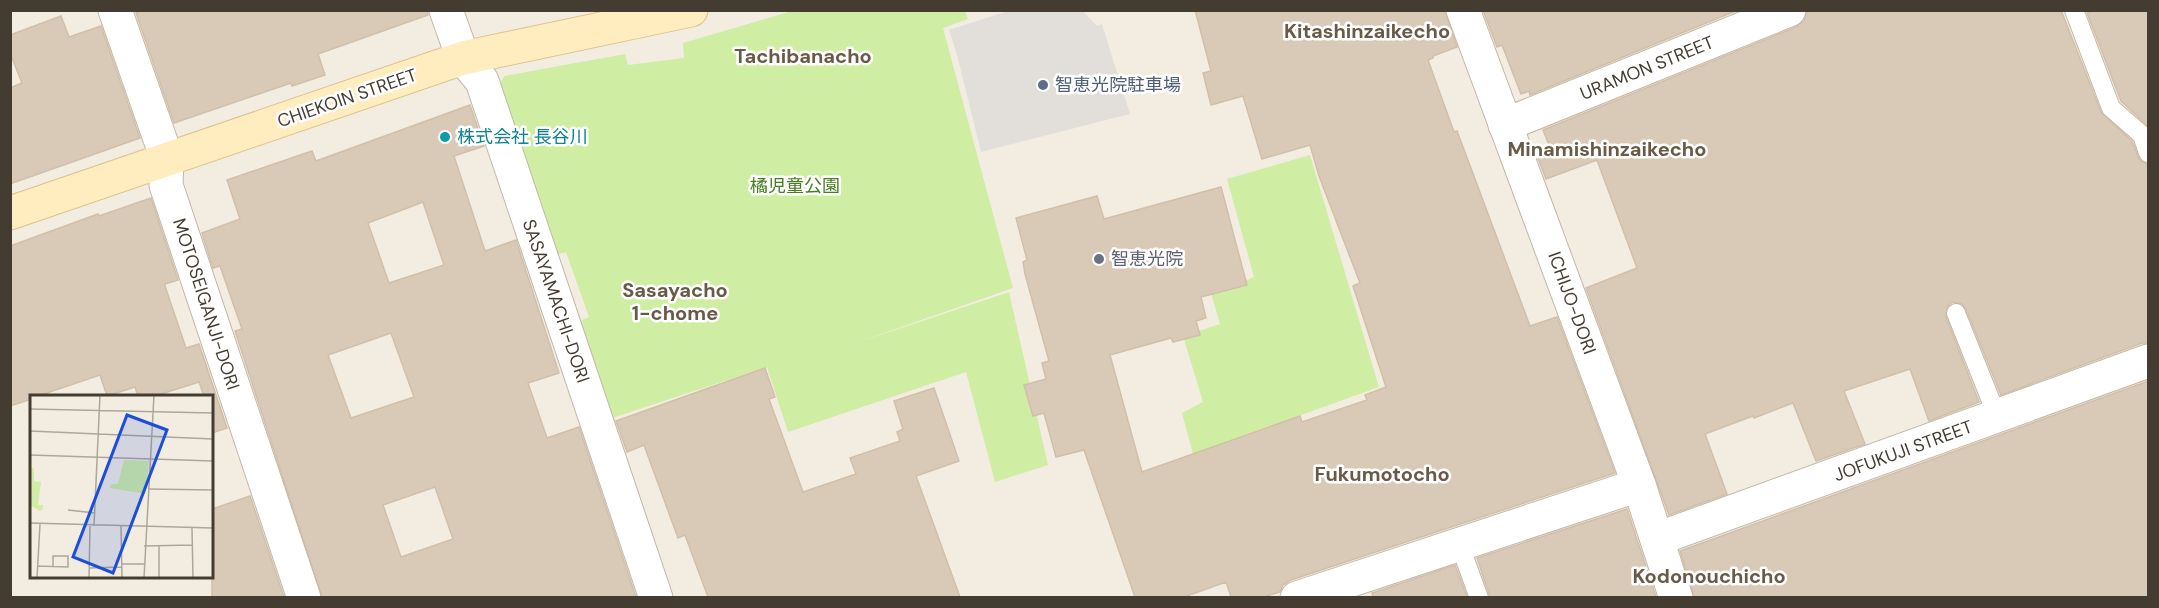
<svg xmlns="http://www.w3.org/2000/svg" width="2159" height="608" font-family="'DM Sans','Noto Sans JP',sans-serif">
  <rect width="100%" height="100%" fill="#f3ede1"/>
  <g fill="#d0eda4">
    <polygon points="792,11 965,11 968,19 943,28 1013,288 853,344 1009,292 1048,465 995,482 966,372 788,432 767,367 609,419 576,323 589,317 566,252 552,256 498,88 504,76 625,54 628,65 684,58 683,43"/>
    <polygon points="1310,155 1379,387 1193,454 1182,413 1203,402 1183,336 1220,324 1211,293 1254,277 1227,179"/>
  </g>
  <polygon fill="#e2dfdb" points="1008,11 1083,11 1097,26 1102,24 1130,114 981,152 957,55 949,30"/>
  <g fill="#d9cab8" stroke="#d1bfa8" stroke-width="1.5" fill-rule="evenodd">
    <polygon points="143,10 428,10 428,15 318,54 325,75 292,86 291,83 174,123 136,13"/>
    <polygon points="1195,10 1445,10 1457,47 1433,56 1433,58 1428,60 1454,132 1457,131 1530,326 1557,317 1615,473 1291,580 1283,585 1280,592 1263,597 1231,597 1226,582 1184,597 1135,597 1084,450 1056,457 1044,413 1033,416 1024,385 1046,379 1042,363 1049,361 1025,274 1023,262 1027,260 1016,218 1097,196 1104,219 1221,187 1247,285 1201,297 1206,318 1196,321 1200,335 1173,342 1171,338 1110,355 1142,472 1300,416 1302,422 1367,400 1365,395 1386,387 1353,286 1360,283 1319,176 1310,145 1262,159 1243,96 1211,105 1203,73 1211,71"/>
    <polygon points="1483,10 1738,10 1530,95 1529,91 1521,94 1502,45 1497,47"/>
    <polygon points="1807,10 2061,10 2101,112 2132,141 2140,161 2148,164 2148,343 2142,343 2001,395 1966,309 1962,304 1952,302 1947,307 1946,317 1979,402 1929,421 1910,369 1844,391 1865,444 1816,461 1793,403 1754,418 1753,416 1705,434 1727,494 1669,515 1586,288 1637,268 1597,160 1546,179 1535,150 1549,145 1543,130 1796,27 1804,21"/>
    <polygon points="2095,10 2148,10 2148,126 2121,101 2087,13"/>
    <polygon points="61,16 69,37 101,26 140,138 10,184 10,88 22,83 10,53 10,35"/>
    <path d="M470 105 484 146 454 156 485 251 516 240 559 373 528 383 547 438 579 427 636 597H322L235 331 242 329 220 266 213 268 202 233 240 219 227 180 312 151 316 161ZM423 202 444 265 389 283 368 223ZM391 333 414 397 351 418 328 355ZM435 487 453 539 401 557 383 505Z"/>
    <polygon points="151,198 178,280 165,284 165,286 186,348 199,344 227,428 212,433 212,396 204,396 199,382 155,396 138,396 135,387 107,396 100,375 38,396 32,396 32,399 10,406 10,246 98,214 99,216"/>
    <polygon points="765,368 775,397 769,399 803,492 856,474 850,458 900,441 897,432 903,429 894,401 934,388 959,461 916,476 960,597 708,597 685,535 678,538 644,445 627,452 616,421"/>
    <polygon points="2148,381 2148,597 1694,597 1680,551"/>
    <polygon points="250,496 284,597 212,597 212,509"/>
    <polygon points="1627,509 1656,597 1490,597 1477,558"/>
    <polygon points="1455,565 1467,597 1373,597 1372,593"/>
  </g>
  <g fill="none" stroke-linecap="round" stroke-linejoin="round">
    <g stroke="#c2b7a6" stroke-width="20">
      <g id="lane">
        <polyline points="2074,10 2111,108 2142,135 2148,153"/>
        <polyline points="1956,313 1997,416"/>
        <polyline points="1459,543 1479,598"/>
      </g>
    </g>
    <g stroke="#c2b7a6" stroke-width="35">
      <g id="street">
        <polyline points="115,10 167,159 166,185 304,598"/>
        <polyline points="446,10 463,58 482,81 656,598"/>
        <polyline points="1463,10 1639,485 1676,598"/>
        <polyline points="1505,125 1789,10"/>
        <polyline points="1657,539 2148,361"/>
        <polyline points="1297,598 1639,485"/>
      </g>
    </g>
    <g stroke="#dbc38d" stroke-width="35">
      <polyline id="secondary" points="10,213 463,58 691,10"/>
    </g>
    <use href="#lane" stroke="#fff" stroke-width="18"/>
    <use href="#street" stroke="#fff" stroke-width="33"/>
    <use href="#secondary" stroke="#ffecbf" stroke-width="33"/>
  </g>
  <circle fill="#5c6f8a" stroke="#fff" stroke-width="2" cx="1043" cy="85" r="6"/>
  <circle fill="#0f9aa8" stroke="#fff" stroke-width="2" cx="445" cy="137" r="6"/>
  <circle fill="#6b7280" stroke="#fff" stroke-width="2" cx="1099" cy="259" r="6"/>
  <g text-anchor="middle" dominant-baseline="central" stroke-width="5" stroke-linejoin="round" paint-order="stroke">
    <g font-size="18" fill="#453c31" stroke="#fff">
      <text transform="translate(1647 68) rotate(-22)">URAMON STREET</text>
      <text transform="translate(347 98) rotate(-19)">CHIEKOIN STREET</text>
      <text transform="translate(556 301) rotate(71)">SASAYAMACHI-DORI</text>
      <text transform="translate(1572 303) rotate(70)">ICHIJO-DORI</text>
      <text transform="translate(206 304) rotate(72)">MOTOSEIGANJI-DORI</text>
      <text transform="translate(1903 451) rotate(-20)">JOFUKUJI STREET</text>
    </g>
    <g font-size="18" fill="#4e5e75" stroke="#fff" text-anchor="start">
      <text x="1055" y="85">智恵光院駐車場</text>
    </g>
    <g font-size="18" fill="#0d838f" stroke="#fff" text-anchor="start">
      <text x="457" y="137">株式会社 長谷川</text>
    </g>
    <g font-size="18" fill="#477c1f" stroke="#fff">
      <text x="795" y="186">橘児童公園</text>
    </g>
    <g font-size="18" fill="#5b616d" stroke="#fff" text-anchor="start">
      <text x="1111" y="259">智恵光院</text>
    </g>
    <g font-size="20" font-weight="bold" fill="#695a47" stroke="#fff">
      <text x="1367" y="31">Kitashinzaikecho</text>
      <text x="803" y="56">Tachibanacho</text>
      <text x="1607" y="149">Minamishinzaikecho</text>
      <text x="675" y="290">Sasayacho<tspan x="675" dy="23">1-chome</tspan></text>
      <text x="1382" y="474">Fukumotocho</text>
      <text x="1709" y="576">Kodonouchicho</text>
    </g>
  </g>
  <g transform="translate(30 395)">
    <rect width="183" height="183" fill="#f3ede1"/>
    <path d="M94 65 119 66 116 99 80 93 81 89H88ZM0 73H4V86L11 87 8 110H13V114L10 116 0 110Z" fill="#d0eda4"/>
    <path fill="none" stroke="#ada69b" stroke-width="1.5" d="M0 14 183 18M0 36 183 44M0 60 183 66M118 94 183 95M38 115 65 118M0 128 183 133M64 131 70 0M91 131 92 183M162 133 163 183M114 151 162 150M92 169H114M7 171 38 172V161H23V171M59 173 92 172M7 183 10 129M59 183 60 131M114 183 124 0M129 183V151"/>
    <path fill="#1d4ed8" fill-opacity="0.15" stroke="#1d4ed8" stroke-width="3" d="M97 20 137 35 83 178 43 162Z"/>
    <rect width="183" height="183" fill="none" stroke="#453c31" stroke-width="3"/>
  </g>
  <rect width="2159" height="608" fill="none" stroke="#453c31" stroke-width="24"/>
</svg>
